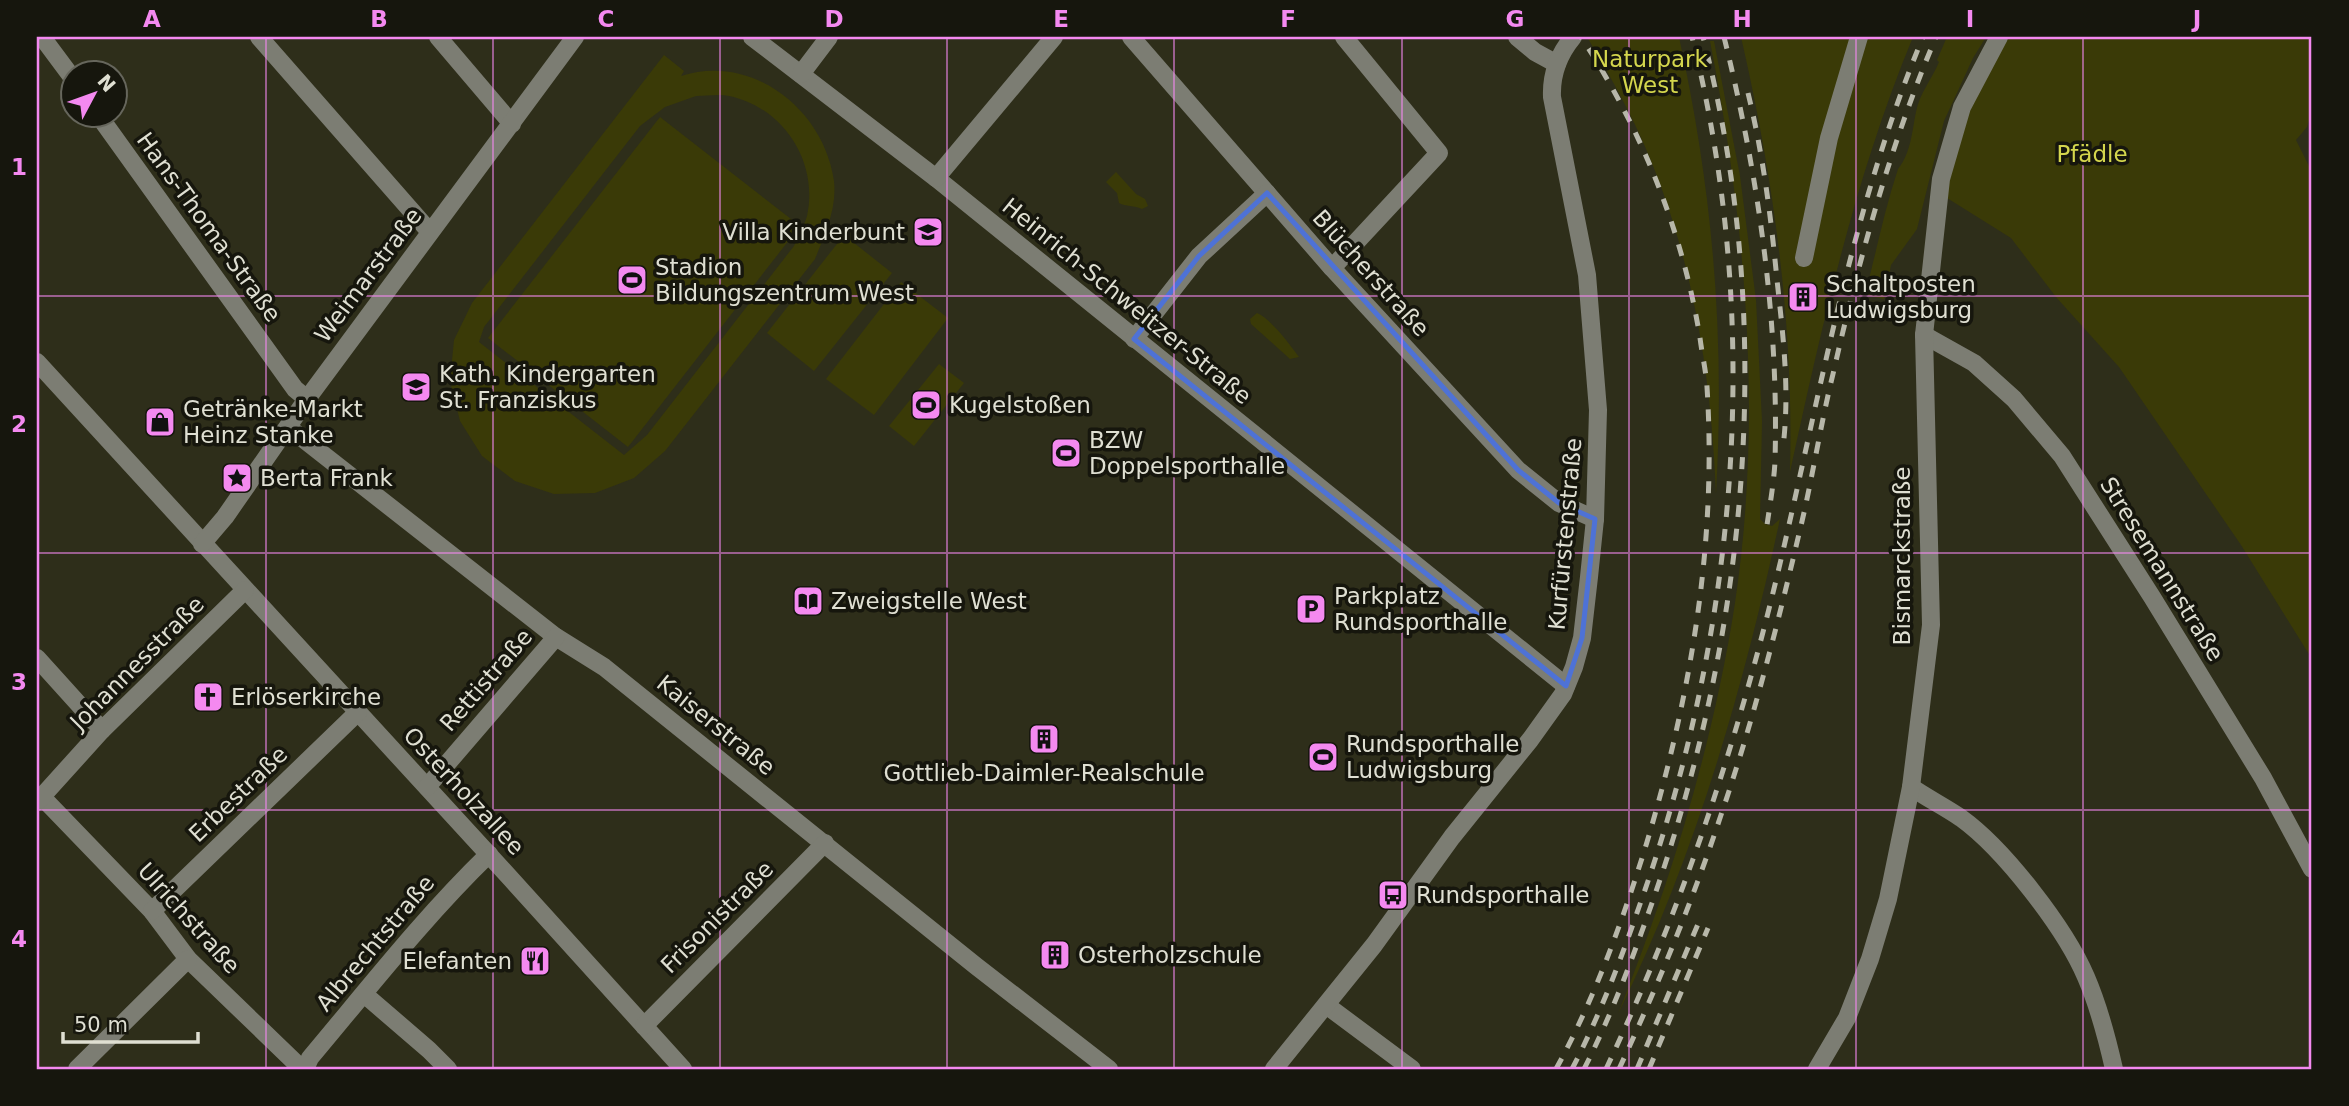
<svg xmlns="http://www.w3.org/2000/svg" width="2349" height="1106" font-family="'DejaVu Sans',sans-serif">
  <rect width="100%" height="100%" fill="#2e2e1a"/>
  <g fill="#3a3a07" fill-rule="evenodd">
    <path d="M1587 37H1679C1713 192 1725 335 1716 494 1711 369 1691 245 1638 131 1623 99 1605 67 1587 37Z"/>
    <path d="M1741 37H1913C1855 177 1822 325 1790 472 1794 326 1774 180 1741 37Z"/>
    <path d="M1947 37H1986L1973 58 1944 121 1917 229 1891 265 1884 299 1861 294 1862 290 1867 287C1877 248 1885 208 1898 169 1911 153 1912 131 1916 112 1919 94 1932 79 1939 62L1937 60Z"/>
    <path d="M2006 37H2312V110L2307 127 2296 140 2312 172V659L2241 545 2119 367 2056 297 2011 238 1947 198C1948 141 1981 87 2006 37Z"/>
    <path d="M1710 41H1714L1740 176 1756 300 1762 421 1760 519 1765 524 1772 526 1780 519C1743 690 1695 857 1618 1014 1671 881 1713 745 1735 603 1763 416 1746 226 1710 41Z"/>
    <path d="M664 55 684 71 681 76C753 53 824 110 834 181 837 209 825 234 815 259L665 451 634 478 595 493 554 494 515 481 482 456 460 421 450 381 454 340 472 303ZM696 96C706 96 719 94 729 96 783 107 819 162 807 216 804 226 798 237 794 246L647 435 624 455 479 342 484 327 640 126 665 107Z"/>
    <polygon points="660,117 800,226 628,447 488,338"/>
    <path d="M1116 172 1136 194 1145 199 1148 206 1142 209C1134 205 1126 207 1119 203L1117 193 1106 182Z"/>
    <polygon points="844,235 892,273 814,371 767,333"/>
    <polygon points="901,282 948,318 874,415 826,379"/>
    <path d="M1257 313C1270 318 1290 345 1299 357L1290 359 1251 324 1250 319Z"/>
    <polygon points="939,364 964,383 914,446 889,426"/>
  </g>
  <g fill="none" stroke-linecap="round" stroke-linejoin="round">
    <g stroke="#7c7d73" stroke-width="18">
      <polyline points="42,37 74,80"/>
      <polyline points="259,37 430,232"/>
      <polyline points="438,37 512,124"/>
      <polyline points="752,37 936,178 1566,686"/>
      <polyline points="1131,37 1332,268 1518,470 1559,503 1595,519"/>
      <polyline points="1517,37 1535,52 1557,64"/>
      <polyline points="801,74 829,37"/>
      <polyline points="99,116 295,389 307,399"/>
      <polyline points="936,178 1054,37"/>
      <polyline points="1804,258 1829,138 1859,37"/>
      <polyline points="1332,268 1439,153 1344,37"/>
      <polyline points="1924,335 1974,363 2014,399 2062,456 2152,597 2263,778 2312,869"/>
      <polyline points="1134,339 1199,256 1267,193"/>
      <polyline points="37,362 512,880 683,1069"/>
      <polyline points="288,427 556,637 604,667 976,966 1109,1069"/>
      <polyline points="202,544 225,517 307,399 575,37"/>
      <polyline points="37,658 102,730"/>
      <polyline points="427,787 556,637"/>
      <path d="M1911 787C1927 798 1945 807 1961 818 2004 849 2065 928 2086 977 2099 1007 2107 1038 2114 1069"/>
      <polyline points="42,797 152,911 188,959 302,1069"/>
      <polyline points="37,802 102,730 245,590"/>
      <polyline points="152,911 358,712"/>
      <polyline points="364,994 429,1050 448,1069"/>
      <polyline points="1326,1005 1412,1069"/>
      <polyline points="644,1026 825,843"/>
      <polyline points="77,1069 188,959"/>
      <path d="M305 1069 310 1058C368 989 424 917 489 854"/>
      <path d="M1274 1069 1374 945 1452 837 1530 740 1563 694 1574 667 1582 638 1589 577 1595 519 1598 410 1587 275 1552 97C1551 74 1559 54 1573 37"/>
      <polyline points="1817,1069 1847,1018 1870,959 1888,899 1911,787 1931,625 1924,335 1941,179 1962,107 1999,37"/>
    </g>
    <g stroke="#b7b7a9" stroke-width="5" stroke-dasharray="12 12" stroke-linecap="butt">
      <path d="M1724 37C1758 174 1779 319 1775 461 1774 482 1770 504 1767 525"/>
      <path d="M1748 93C1763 154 1771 217 1777 280 1783 335 1790 391 1783 447"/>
      <path d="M1556 1069C1595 998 1623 920 1647 842 1691 694 1717 542 1707 387 1706 371 1702 354 1700 338 1683 232 1641 127 1581 37"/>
      <path d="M1572 1069C1599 1017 1620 962 1639 907 1738 629 1764 324 1692 37"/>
      <path d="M1584 1069C1609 1020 1629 968 1647 917 1748 637 1778 326 1703 37"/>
      <path d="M1606 1069C1688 896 1746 716 1788 529 1826 363 1857 195 1923 37"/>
      <path d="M1619 1069C1658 985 1693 900 1722 812 1753 721 1777 627 1799 534 1812 481 1820 427 1833 374 1859 260 1890 145 1936 37"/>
      <polyline points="1637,1069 1698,924"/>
      <polyline points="1649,1069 1708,928"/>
    </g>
  </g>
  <path fill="none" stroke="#4e72d6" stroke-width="5" stroke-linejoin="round" d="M1267 193 1518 470 1559 503 1595 519 1582 638 1566 686 1134 339 1199 256Z"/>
  <path fill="none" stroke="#f489f0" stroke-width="2" stroke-opacity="0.55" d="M266 37V1069M493 37V1069M720 37V1069M947 37V1069M1174 37V1069M1402 37V1069M1629 37V1069M1856 37V1069M2083 37V1069M37 296H2312M37 553H2312M37 810H2312"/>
  <defs>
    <g id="school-square" transform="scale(1.575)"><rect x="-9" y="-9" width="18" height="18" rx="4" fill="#f489f0" stroke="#16160d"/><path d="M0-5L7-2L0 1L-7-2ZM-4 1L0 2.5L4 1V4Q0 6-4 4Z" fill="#111"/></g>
    <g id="stadium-square" transform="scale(1.575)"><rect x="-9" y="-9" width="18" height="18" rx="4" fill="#f489f0" stroke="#16160d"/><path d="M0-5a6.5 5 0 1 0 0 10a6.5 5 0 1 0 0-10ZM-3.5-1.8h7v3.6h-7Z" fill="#111"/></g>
    <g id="building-square" transform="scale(1.575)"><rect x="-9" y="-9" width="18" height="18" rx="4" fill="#f489f0" stroke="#16160d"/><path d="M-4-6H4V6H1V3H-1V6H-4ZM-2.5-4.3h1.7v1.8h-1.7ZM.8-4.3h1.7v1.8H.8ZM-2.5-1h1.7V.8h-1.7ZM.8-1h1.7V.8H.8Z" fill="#111"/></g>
    <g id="shop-square" transform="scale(1.575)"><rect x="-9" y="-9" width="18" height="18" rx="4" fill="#f489f0" stroke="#16160d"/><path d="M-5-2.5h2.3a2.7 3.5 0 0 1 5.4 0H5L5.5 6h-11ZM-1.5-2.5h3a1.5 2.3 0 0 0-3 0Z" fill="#111"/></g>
    <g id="sight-square" transform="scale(1.575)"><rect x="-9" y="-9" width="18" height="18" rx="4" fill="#f489f0" stroke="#16160d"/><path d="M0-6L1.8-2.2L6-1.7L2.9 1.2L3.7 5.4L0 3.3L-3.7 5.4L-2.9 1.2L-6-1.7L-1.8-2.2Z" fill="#111"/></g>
    <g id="library-square" transform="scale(1.575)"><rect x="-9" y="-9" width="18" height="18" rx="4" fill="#f489f0" stroke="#16160d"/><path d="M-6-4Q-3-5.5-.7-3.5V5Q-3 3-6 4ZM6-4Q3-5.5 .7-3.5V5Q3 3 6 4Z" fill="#111"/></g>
    <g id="parking-square" transform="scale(1.575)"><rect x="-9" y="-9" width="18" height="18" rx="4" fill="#f489f0" stroke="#16160d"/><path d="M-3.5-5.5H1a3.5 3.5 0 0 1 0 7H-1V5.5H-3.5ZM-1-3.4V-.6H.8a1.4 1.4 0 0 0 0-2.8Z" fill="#111"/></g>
    <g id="church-square" transform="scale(1.575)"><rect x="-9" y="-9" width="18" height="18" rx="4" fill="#f489f0" stroke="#16160d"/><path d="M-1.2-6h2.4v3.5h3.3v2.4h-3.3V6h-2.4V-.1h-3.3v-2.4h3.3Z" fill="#111"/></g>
    <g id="bus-square" transform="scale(1.575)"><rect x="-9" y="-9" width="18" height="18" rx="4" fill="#f489f0" stroke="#16160d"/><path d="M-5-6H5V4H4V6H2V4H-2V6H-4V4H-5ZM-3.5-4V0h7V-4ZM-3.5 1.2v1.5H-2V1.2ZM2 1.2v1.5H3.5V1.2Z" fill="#111"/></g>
    <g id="restaurant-square" transform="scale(1.575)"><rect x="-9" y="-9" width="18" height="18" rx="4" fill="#f489f0" stroke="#16160d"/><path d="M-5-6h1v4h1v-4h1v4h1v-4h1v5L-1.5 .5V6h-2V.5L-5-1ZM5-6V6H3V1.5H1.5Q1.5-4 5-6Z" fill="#111"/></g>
  </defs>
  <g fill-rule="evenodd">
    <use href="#school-square" x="928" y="232"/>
    <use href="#stadium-square" x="632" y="280"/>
    <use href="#building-square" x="1803" y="297"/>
    <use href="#school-square" x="416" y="387"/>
    <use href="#stadium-square" x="926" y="405"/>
    <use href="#shop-square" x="160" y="422"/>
    <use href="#stadium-square" x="1066" y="453"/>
    <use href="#sight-square" x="237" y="478"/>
    <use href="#library-square" x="808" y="601"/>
    <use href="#parking-square" x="1311" y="609"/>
    <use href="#church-square" x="208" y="697"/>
    <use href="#building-square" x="1044" y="739"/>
    <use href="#stadium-square" x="1323" y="757"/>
    <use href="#bus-square" x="1393" y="895"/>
    <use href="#building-square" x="1055" y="955"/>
    <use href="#restaurant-square" x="535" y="961"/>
  </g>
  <g text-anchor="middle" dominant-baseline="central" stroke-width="7" stroke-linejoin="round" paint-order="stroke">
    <g font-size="23" fill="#d4d64d" stroke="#16160d">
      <text x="1650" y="59">Naturpark<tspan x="1650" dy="26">West</tspan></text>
      <text x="2092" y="154">Pfädle</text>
    </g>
    <g font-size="23" fill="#dfdfd2" stroke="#16160d">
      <text transform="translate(209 227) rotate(54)">Hans-Thoma-Straße</text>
      <text transform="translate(1371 273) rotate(48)">Blücherstraße</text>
      <text transform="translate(368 275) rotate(-53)">Weimarstraße</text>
      <text transform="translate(1127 301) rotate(39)">Heinrich-Schweitzer-Straße</text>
      <text transform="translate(1565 534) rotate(-85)">Kurfürstenstraße</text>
      <text transform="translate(1902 556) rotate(-90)">Bismarckstraße</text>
      <text transform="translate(2162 569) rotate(58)">Stresemannstraße</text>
      <text transform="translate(137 663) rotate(-45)">Johannesstraße</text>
      <text transform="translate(486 680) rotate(-49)">Rettistraße</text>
      <text transform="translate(716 725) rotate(39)">Kaiserstraße</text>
      <text transform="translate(464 791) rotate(47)">Osterholzallee</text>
      <text transform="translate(238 794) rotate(-44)">Erbestraße</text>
      <text transform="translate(717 917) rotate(-45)">Frisonistraße</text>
      <text transform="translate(189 918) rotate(48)">Ulrichstraße</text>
      <text transform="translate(375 943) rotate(-50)">Albrechtstraße</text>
    </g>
    <g font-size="23" fill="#dfdfd2" stroke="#16160d" text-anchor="start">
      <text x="905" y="232" text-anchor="end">Villa Kinderbunt</text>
      <text x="655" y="267">Stadion<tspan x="655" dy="26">Bildungszentrum West</tspan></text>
      <text x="1826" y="284">Schaltposten<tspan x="1826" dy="26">Ludwigsburg</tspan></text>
      <text x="439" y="374">Kath. Kindergarten<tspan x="439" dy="26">St. Franziskus</tspan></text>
      <text x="949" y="405">Kugelstoßen</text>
      <text x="183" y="409">Getränke-Markt<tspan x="183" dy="26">Heinz Stanke</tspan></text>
      <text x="1089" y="440">BZW<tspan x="1089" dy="26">Doppelsporthalle</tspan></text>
      <text x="260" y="478">Berta Frank</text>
      <text x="1334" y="596">Parkplatz<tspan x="1334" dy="26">Rundsporthalle</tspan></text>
      <text x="831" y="601">Zweigstelle West</text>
      <text x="231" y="697">Erlöserkirche</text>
      <text x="1346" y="744">Rundsporthalle<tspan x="1346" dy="26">Ludwigsburg</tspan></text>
      <text x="1044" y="773" text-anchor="middle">Gottlieb-Daimler-Realschule</text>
      <text x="1416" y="895">Rundsporthalle</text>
      <text x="1078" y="955">Osterholzschule</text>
      <text x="512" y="961" text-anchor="end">Elefanten</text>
    </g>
  </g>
  <rect width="2349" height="1106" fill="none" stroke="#16160d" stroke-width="77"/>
  <g transform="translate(94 94) rotate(49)"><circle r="33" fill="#16160d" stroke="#66665c" stroke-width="2"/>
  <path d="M0-5L12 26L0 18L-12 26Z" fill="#f489f0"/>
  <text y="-10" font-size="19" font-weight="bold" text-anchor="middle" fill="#dfdfd2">N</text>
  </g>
  <path d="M63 1032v10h135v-10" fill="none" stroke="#dfdfd2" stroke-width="3.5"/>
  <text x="74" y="1032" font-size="21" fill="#dfdfd2" stroke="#16160d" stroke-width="5" paint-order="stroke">50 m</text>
  <rect x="38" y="38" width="2272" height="1030" fill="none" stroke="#f489f0" stroke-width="2.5"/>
  <g font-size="23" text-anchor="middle" font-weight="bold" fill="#f489f0">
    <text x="152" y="27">A</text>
    <text x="379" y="27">B</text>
    <text x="606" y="27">C</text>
    <text x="834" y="27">D</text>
    <text x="1061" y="27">E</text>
    <text x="1288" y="27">F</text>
    <text x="1515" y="27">G</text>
    <text x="1742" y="27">H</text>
    <text x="1970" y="27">I</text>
    <text x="2197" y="27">J</text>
    <text x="19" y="175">1</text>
    <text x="19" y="432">2</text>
    <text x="19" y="690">3</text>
    <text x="19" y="947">4</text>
  </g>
</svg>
